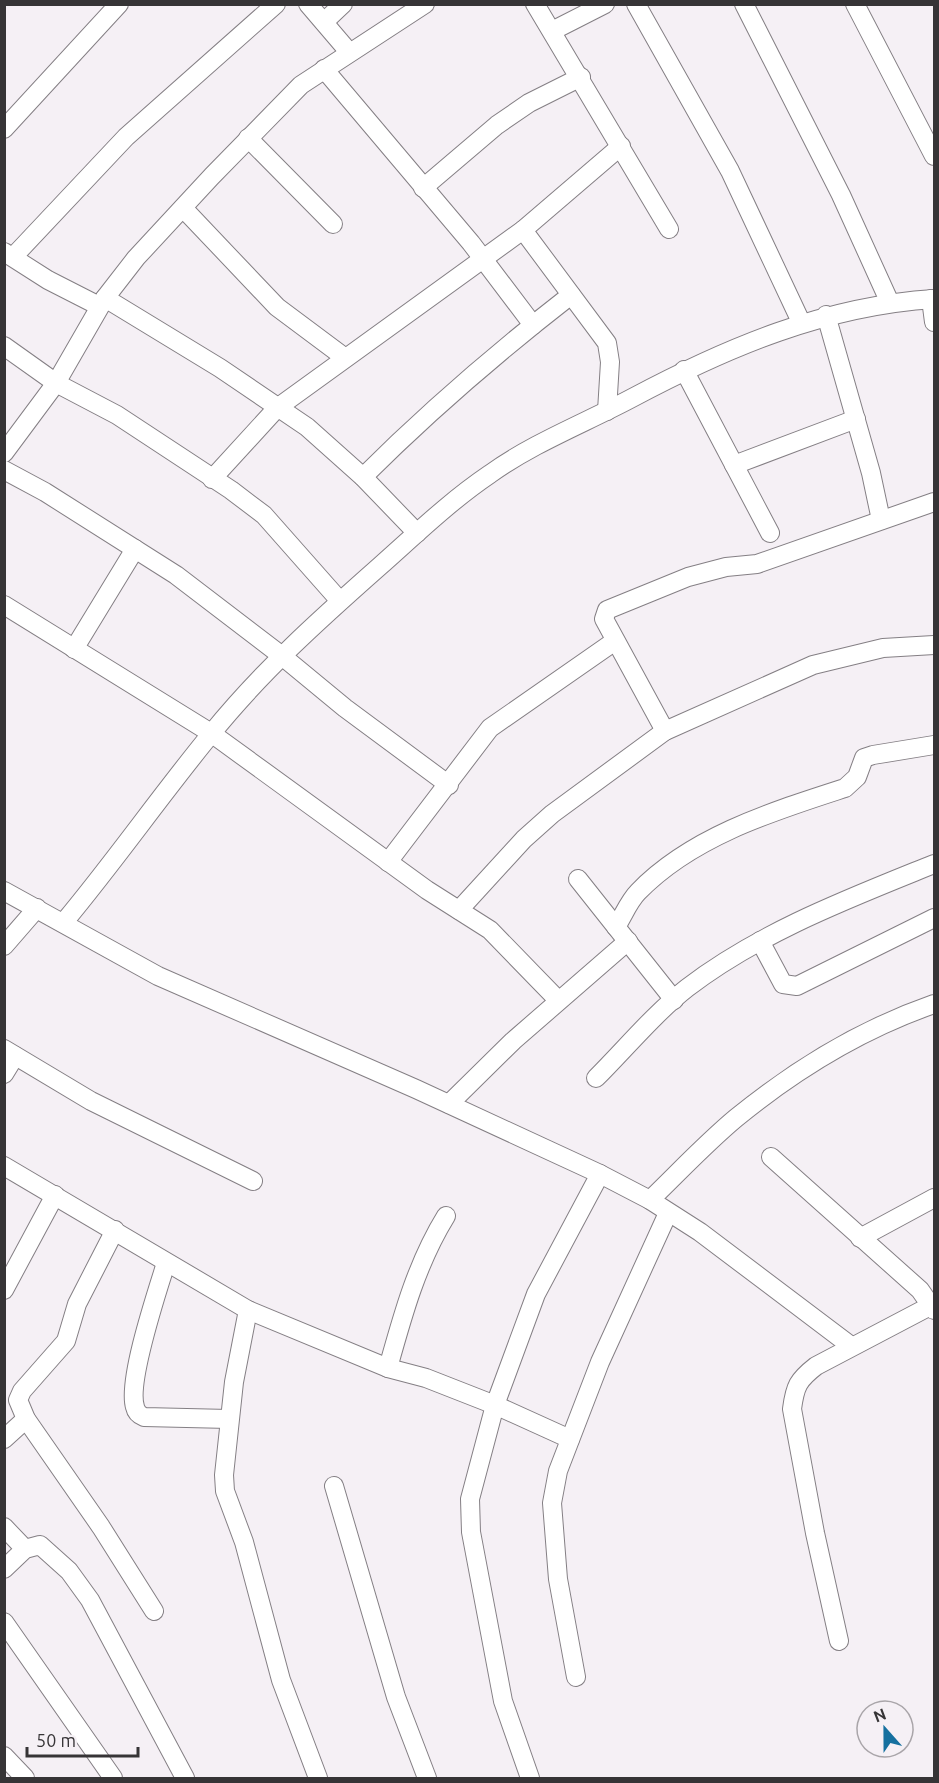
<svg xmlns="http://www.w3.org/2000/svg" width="939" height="1783" font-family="Ubuntu,sans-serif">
  <rect width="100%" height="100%" fill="#f5f0f5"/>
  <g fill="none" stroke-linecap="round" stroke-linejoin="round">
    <g stroke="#847f84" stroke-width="20">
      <g id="street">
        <polyline points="308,4 349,52"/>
        <polyline points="535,4 669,229"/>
        <polyline points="636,4 730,171 801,322"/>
        <polyline points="744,4 841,195 890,303"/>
        <polyline points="855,4 934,156"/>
        <polyline points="324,22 343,4"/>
        <polyline points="552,31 605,4"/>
        <polyline points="324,69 471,243 533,325"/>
        <polyline points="4,129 119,4"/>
        <polyline points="248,138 333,224"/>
        <polyline points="423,188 497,125 529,103 581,77"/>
        <polyline points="183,208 277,307 344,357"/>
        <polyline points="523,230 607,343 610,362 607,411"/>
        <polyline points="4,252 48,280 99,306"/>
        <polyline points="13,257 126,137 276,4"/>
        <polyline points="105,298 220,368 307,427 363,477 417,533"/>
        <polyline points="931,299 934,322"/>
        <polyline points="826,315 871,473 881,520"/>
        <polyline points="4,346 56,383 117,415 231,490 264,515 340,601"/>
        <polyline points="684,370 770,533"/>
        <polyline points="4,453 56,383 105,298 136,258 212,176 301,85 425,4"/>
        <polyline points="734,465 856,419"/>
        <polyline points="4,470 45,492 176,575 282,656 345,708 449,785"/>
        <path d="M363 477C428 412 499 351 571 295"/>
        <polyline points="212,479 277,408 523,230 621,146"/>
        <polyline points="4,605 211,733 427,890 490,930 558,1000"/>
        <polyline points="74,649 135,549"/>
        <polyline points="665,731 604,619 607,610 688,577 726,567 757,564 934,502"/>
        <polyline points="388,862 490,728 615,641"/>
        <polyline points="578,879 674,1000"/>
        <polyline points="4,891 158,976 416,1089 600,1174 650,1200 700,1232 851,1346"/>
        <polyline points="459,910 524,839 552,814 665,731 813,665 883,648 934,645"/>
        <path d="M64 922C115 861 160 796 211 734 261 672 320 619 380 566 415 535 450 501 490 474 533 443 585 423 632 398 728 347 825 306 934 299"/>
        <path d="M616 927C623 916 629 901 638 892 692 836 774 811 845 788L857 777 864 758 873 755 934 745"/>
        <polyline points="760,941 783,984 797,986 934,918"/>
        <polyline points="4,946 37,908"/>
        <polyline points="4,1049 91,1101 253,1181"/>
        <polyline points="4,1074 15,1056"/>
        <path d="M596 1078C626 1048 654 1014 687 988 760 932 850 898 934 864"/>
        <polyline points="449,1104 513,1041 628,941"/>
        <polyline points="771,1157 920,1290 934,1310"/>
        <polyline points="4,1166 248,1310 388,1368 426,1378 495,1405 570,1439"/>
        <path d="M650 1200C678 1173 706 1143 736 1118 796 1069 862 1029 934 1004"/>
        <polyline points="115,1230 77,1304 66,1341 22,1391 18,1400 26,1419 101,1527 154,1611"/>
        <polyline points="860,1238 934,1198"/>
        <path d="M166 1263C157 1292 127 1381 135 1407 136 1412 139 1415 144 1417L229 1419"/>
        <polyline points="4,1290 55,1195"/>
        <polyline points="248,1310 234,1382 224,1475 225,1491 244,1542 281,1680 318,1778"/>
        <path d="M388 1368C403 1314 417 1263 446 1216"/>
        <polyline points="4,1439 26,1419"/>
        <polyline points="334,1486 396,1697 427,1778"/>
        <polyline points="4,1527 25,1549"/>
        <polyline points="4,1569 25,1549 40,1545 69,1571 90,1600 185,1778"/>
        <polyline points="4,1622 113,1778"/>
        <path d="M839 1641 815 1533 792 1409C795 1386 798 1380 816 1366L934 1304"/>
        <polyline points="576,1677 558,1579 552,1503 558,1471 600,1362 668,1213"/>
        <polyline points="4,1756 25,1778"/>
        <polyline points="530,1778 503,1701 471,1532 470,1499 495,1405 536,1294 600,1174"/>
      </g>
    </g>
    <use href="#street" stroke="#fff" stroke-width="18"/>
  </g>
  <rect width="939" height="1783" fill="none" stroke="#363436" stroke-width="12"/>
  <g transform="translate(885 1729) rotate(339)"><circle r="28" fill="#f5f0f5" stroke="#a9a5a9" stroke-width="1.5"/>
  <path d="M0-4.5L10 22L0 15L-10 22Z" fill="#15709f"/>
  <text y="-9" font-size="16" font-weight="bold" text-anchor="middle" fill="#363436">N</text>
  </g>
  <path d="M27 1747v9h111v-9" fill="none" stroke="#363436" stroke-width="3"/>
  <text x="36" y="1747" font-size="18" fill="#363436" stroke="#f5f0f5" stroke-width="4.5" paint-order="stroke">50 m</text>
</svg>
